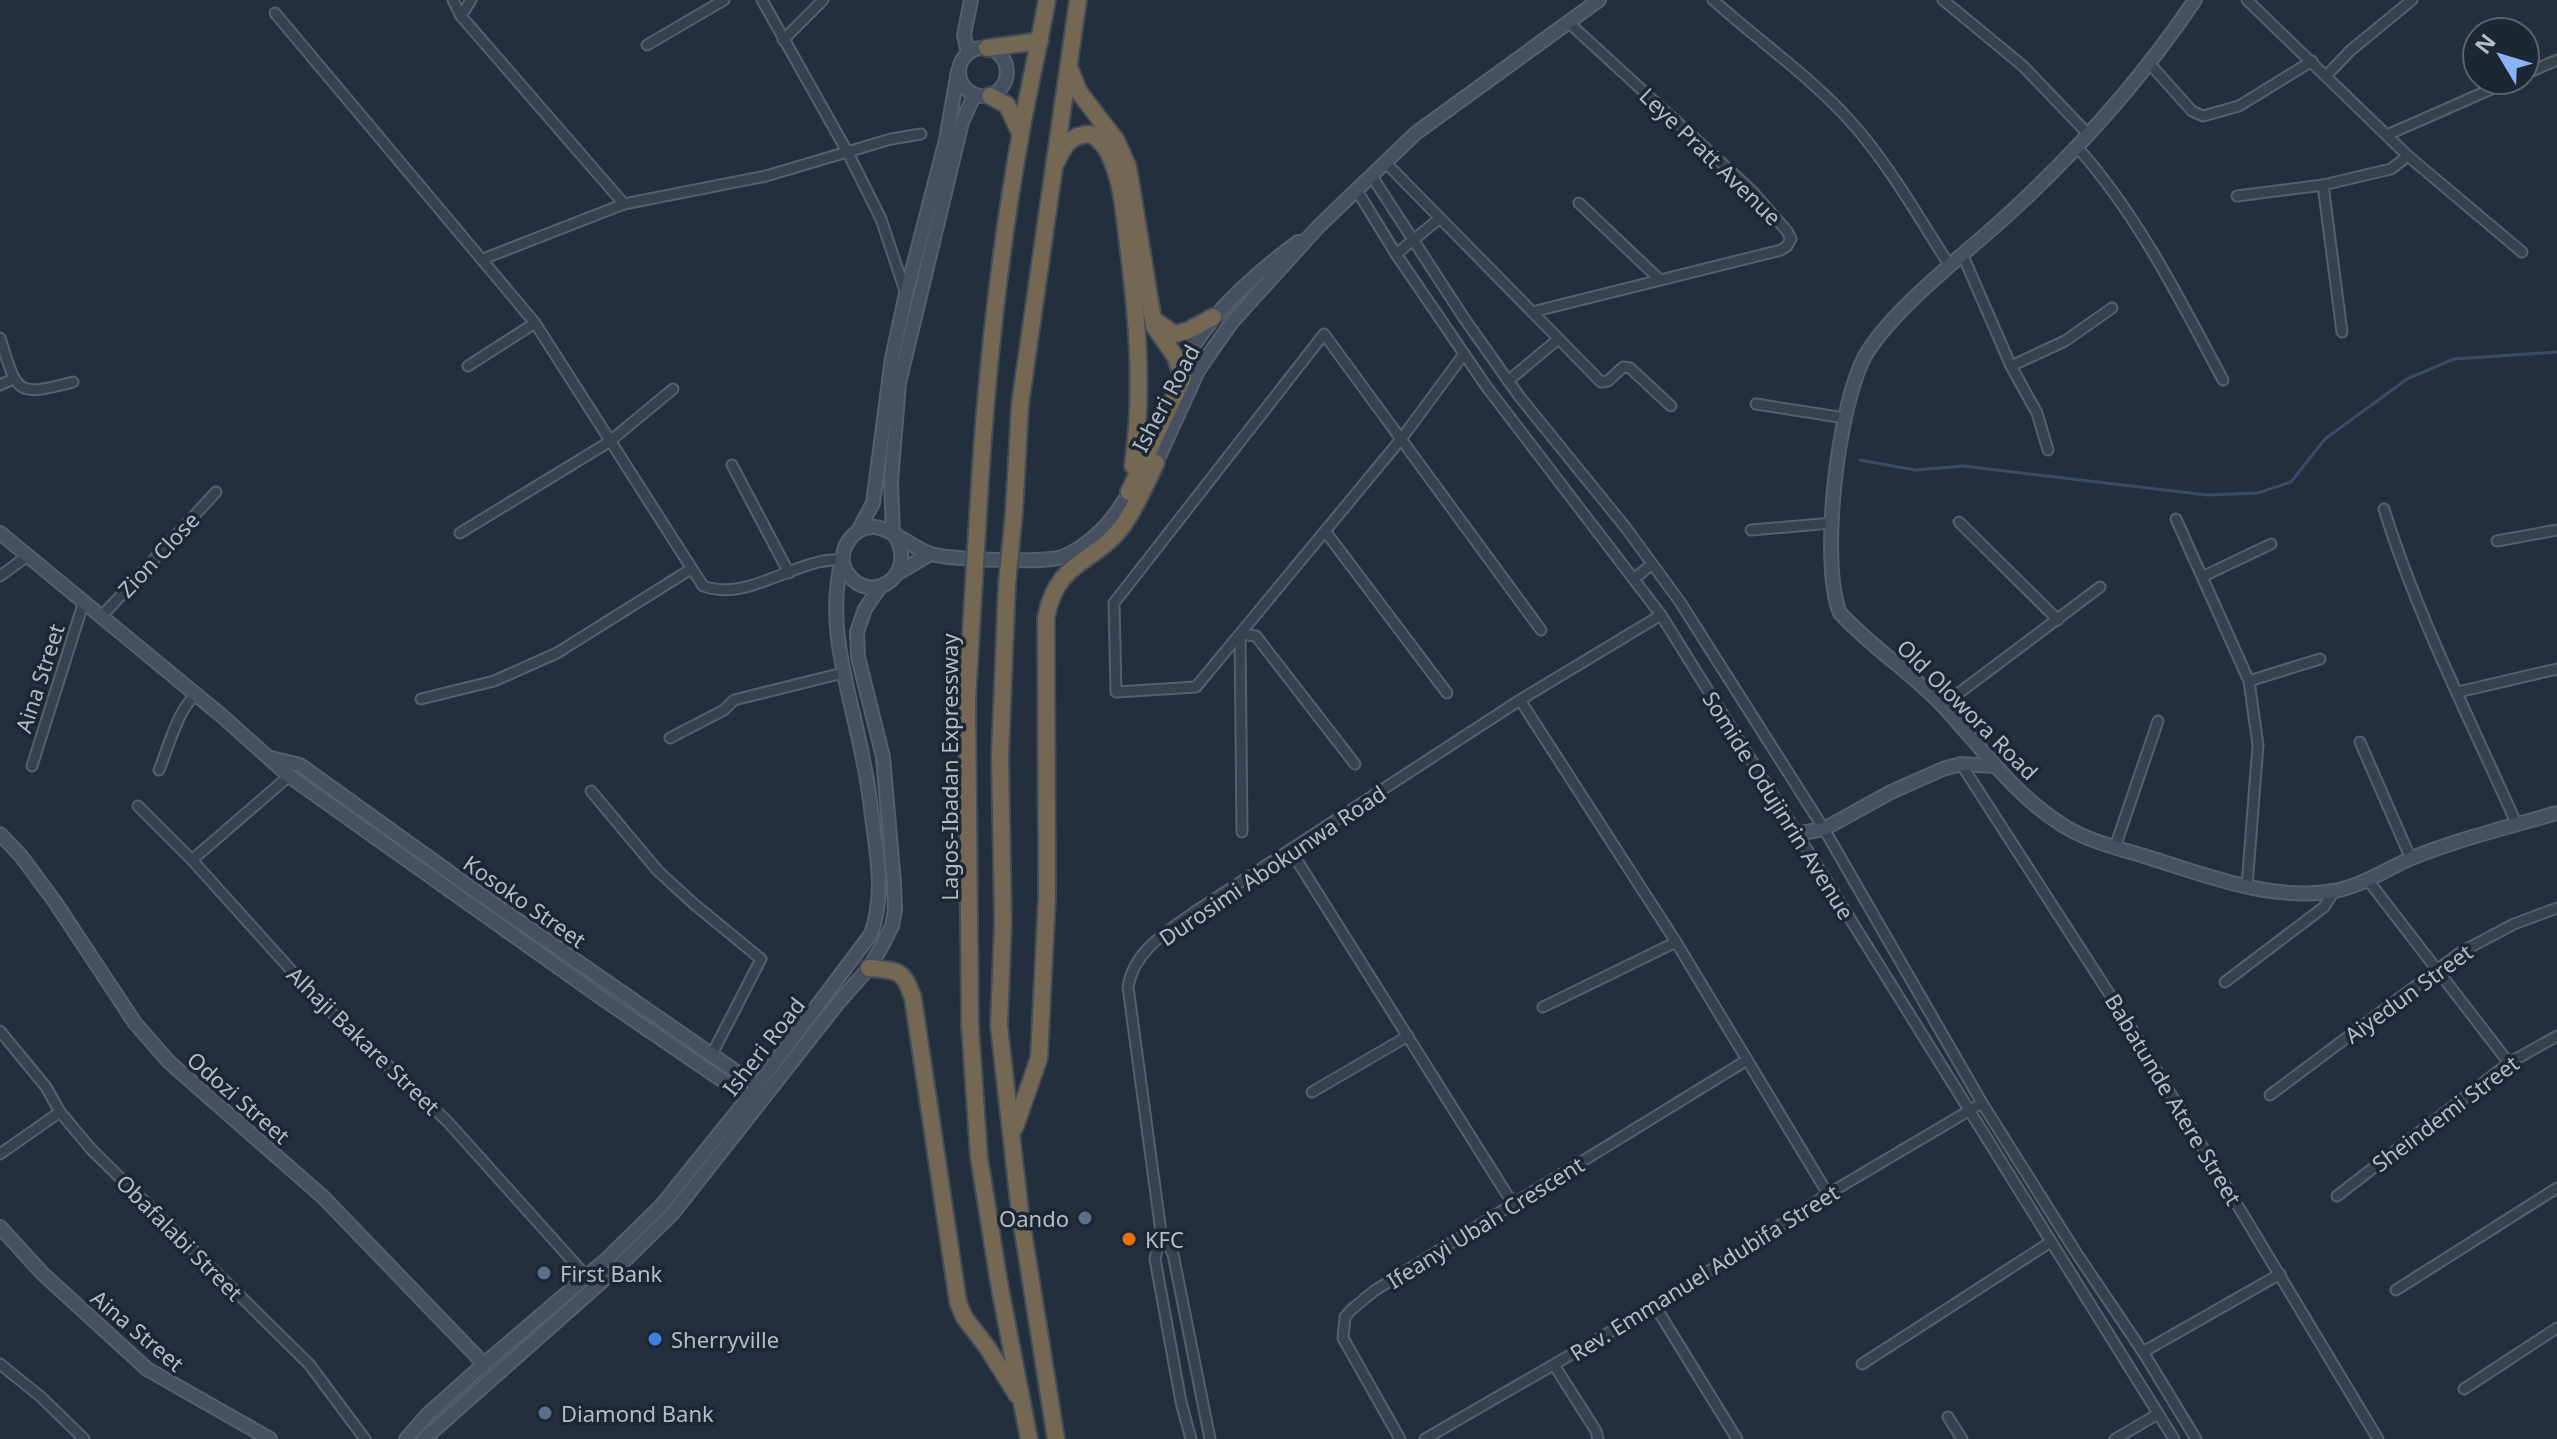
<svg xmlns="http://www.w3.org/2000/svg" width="2557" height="1439" font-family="'Noto Sans',sans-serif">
  <rect width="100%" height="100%" fill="#242f3e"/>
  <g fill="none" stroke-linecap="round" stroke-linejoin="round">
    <polyline stroke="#394c67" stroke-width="3" points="1860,460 1915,470 1963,466 2207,495 2258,493 2291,482 2325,439 2407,379 2454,359 2557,352"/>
    <g stroke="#565f6c" stroke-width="13">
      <g id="street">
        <polyline points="453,0 461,16 624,204"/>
        <polyline points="762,0 848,153 881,219 906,294"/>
        <path d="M1713 0C1759 41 1811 77 1852 123 1890 166 1919 218 1950 266"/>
        <polyline points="1943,0 2023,66 2088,134"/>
        <polyline points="2247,0 2408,156 2522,252"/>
        <path d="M275 13 535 323 703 586C749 603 796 557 842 560"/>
        <polyline points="461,16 471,0"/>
        <polyline points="783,40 823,0"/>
        <polyline points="647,45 724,0"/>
        <polyline points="2149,63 2192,111 2203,116 2239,106 2312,61"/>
        <polyline points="2525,74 2557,60"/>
        <polyline points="2327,75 2351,50 2412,0"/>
        <polyline points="2387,135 2512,80"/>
        <path d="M2077 147C2138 215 2180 300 2223 380"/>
        <polyline points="1385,162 1601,382 1608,381 1623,367 1630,368 1671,406"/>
        <polyline points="1371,175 1464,318 1519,396 1626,528 1680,602 1824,829 1982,1103 2077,1254 2143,1352 2196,1439"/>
        <polyline points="2323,185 2342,332"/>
        <polyline points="1356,189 1396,254 1486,386 1661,615 2174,1439"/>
        <polyline points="2237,196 2323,185 2391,169 2408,156"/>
        <polyline points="1579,203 1659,279"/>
        <polyline points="1396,254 1439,219"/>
        <polyline points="1963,256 2011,366 2037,413 2048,450"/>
        <polyline points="483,259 624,204 766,176 891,139 921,134"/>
        <polyline points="1532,312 1781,250 1787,246 1791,239 1787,231 1751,190 1568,22"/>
        <path d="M0 338C18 394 15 397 73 382"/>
        <polyline points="1464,354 1402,438 1196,687 1116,692 1114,603 1324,334 1541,630"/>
        <polyline points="468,366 535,323"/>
        <polyline points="2011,366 2065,341 2112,308"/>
        <polyline points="1508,381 1557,340"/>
        <polyline points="0,385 13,379"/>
        <polyline points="1756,404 1845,418"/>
        <polyline points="732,465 789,573"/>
        <path d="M2384 509C2418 618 2471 721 2517 825"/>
        <polyline points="2176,519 2249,681 2258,745 2247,886"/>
        <polyline points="1959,522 2058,620"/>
        <polyline points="1751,530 1832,523"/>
        <polyline points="1325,531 1447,693"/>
        <polyline points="460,533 609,442 673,389"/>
        <polyline points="2497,541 2557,530"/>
        <polyline points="0,576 26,557"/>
        <polyline points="2204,576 2271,544"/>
        <polyline points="1634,579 1652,564"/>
        <polyline points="101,617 216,492"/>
        <polyline points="2249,681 2320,659"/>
        <polyline points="2458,692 2557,669"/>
        <polyline points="421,699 494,681 557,653 691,569"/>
        <polyline points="1520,700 1676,942 1828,1194"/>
        <polyline points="1943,705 2100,587"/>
        <polyline points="670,738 724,710 734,700 843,673"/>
        <polyline points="2360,742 2411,859"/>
        <polyline points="1961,764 2125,1018 2378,1439"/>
        <polyline points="32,766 84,601"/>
        <path d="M159 770C167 751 179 707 195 696"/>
        <polyline points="591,791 658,871 694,904 761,959 712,1054"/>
        <polyline points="138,806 192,860 318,1000 447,1121 587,1277"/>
        <polyline points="1242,832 1240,634 1256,636 1355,764"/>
        <polyline points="2115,847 2158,721"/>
        <polyline points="1291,851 1513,1204"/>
        <polyline points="192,860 289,776"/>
        <polyline points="2367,879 2509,1063"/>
        <polyline points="2225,982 2324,907 2334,891"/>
        <polyline points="1543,1007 1676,942"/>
        <polyline points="0,1031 46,1087 60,1112 91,1149 309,1364 365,1439"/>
        <polyline points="1312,1092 1408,1036"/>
        <polyline points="2270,1095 2461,952 2514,924 2557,908"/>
        <polyline points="0,1154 60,1112"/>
        <polyline points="2337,1196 2509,1063 2557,1036"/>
        <polyline points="1161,1232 1155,1259 1181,1402 1191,1439"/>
        <polyline points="2396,1290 2557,1188"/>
        <polyline points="1655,1306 1737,1439"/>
        <polyline points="2143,1352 2280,1274"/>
        <polyline points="0,1364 41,1397 84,1439"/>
        <polyline points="1862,1364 2049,1243"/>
        <polyline points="1554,1365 1596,1431 1598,1439"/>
        <polyline points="2464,1389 2557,1328"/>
        <polyline points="1948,1417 1962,1439"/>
        <path d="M1210 1439 1173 1254 1161 1232 1128 987C1134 950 1168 931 1196 911L1520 700 1661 615"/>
        <polyline points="1400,1439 1343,1338 1345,1317 1351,1310 1374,1291 1513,1204 1747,1060"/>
        <polyline points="1425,1439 1655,1306 1828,1194 1982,1103"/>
        <polyline points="2115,1439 2158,1414"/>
      </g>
    </g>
    <g stroke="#565f6c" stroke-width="16">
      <g id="secondary">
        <path d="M2195 0C2143 77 2080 148 2012 211 1968 252 1900 302 1868 351 1838 398 1819 562 1840 613 1871 647 1912 673 1944 707 1982 748 2015 796 2064 826 2088 841 2117 848 2144 856 2202 874 2271 902 2334 891 2362 886 2386 869 2412 858 2459 839 2508 827 2557 813"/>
        <circle cx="983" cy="72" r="24"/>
        <polyline points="968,53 964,35 971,0"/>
        <path d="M1179 371C1206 317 1251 277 1298 242"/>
        <polyline points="1150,469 1156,463 1198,371 1213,349 1232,322 1318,227 1416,133 1599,0"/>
        <polyline points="859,529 873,503 892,358 906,294 946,140 958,71"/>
        <polyline points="0,533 222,716 289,776 606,1001 748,1098"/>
        <polyline points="893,534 891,482 899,383 962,122 974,96"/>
        <path d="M896 537C917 578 870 605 848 574 834 555 851 526 874 527 891 528 912 547 928 553 947 560 1043 563 1062 557 1084 549 1105 529 1118 510 1124 502 1128 493 1135 485"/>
        <polyline points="898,573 930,554"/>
        <polyline points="271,758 300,765 474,890 757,1086"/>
        <polyline points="0,834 21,856 55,902 135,1023 169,1062 323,1197 484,1364"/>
        <polyline points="1796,834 1824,829 1891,792 1943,769 1961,764 1994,766"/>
        <polyline points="0,1227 42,1273 147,1369 270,1439"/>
        <path d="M406 1439 427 1415 484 1364 608 1258 661 1206 748 1098 871 934C883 900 879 867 874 832 871 809 869 787 864 765 852 696 824 630 842 560"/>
        <polyline points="424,1439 617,1268 673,1213 838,1003 869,968 882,946 892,926 895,910 894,883 883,757 858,657 857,632 865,609 880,587"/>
      </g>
    </g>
    <g stroke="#434c59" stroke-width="20">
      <g id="highway">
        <polyline points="987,48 1040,41"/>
        <polyline points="1069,67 1079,92 1116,140 1128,167 1154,326 1175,356 1183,378 1129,492"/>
        <polyline points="990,96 1007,105 1020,133"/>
        <path d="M1057 161C1064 144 1072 134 1092 134 1098 139 1105 145 1108 152 1121 177 1124 209 1127 237 1137 313 1144 390 1133 466"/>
        <polyline points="1156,321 1174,334 1187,331 1213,317"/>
        <polyline points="1014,513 1020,405 1078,0"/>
        <path d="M978 515C985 387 998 259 1021 132 1029 88 1039 44 1047 0"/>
        <polyline points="974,581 967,699 970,1026 979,1157 999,1283 1029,1439"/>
        <polyline points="1007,583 1000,756 1003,921 999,1026 1020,1212 1056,1439"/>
        <path d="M869 968C899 971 903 969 913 998L958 1302 964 1317 987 1347 1017 1395"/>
        <path d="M1015 1127 1039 1058 1047 897 1046 618C1057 558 1095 565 1124 524 1137 505 1146 483 1156 463"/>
      </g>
    </g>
    <use href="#street" stroke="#38414e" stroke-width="9"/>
    <use href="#secondary" stroke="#465061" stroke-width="12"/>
    <use href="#highway" stroke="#746855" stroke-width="16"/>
    <g stroke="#434c59" stroke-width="20" stroke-linecap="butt">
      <g id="highway-bridge">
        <polyline points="974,581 978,515"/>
        <polyline points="1007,583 1014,513"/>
      </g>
    </g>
    <use href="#highway-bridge" stroke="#746855" stroke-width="16"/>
  </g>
  <g fill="#5c6f8a" stroke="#1d2633" stroke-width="3">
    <circle cx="1085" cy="1218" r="8"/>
    <circle cx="544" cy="1273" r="8"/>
    <circle cx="545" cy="1413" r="8"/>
  </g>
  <circle fill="#e8710a" stroke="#1d2633" stroke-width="3" cx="1129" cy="1239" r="8"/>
  <circle fill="#3f7fe0" stroke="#1d2633" stroke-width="3" cx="655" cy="1339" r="8"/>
  <g text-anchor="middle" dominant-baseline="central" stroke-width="7" stroke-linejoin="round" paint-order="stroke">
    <g font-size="22" fill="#b4bcc9" stroke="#1d2633">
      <text transform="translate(1711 156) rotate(44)">Leye Pratt Avenue</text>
      <text transform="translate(1165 398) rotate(-62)">Isheri Road</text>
      <text transform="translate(158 554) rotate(-47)">Zion Close</text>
      <text transform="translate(39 678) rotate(-72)">Aina Street</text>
      <text transform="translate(1968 709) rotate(45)">Old Olowora Road</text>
      <text transform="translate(949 767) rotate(-90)">Lagos-Ibadan Expressway</text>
      <text transform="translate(1779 805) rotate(58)">Somide Odujinrin Avenue</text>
      <text transform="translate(1272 865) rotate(-34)">Durosimi Abokunwa Road</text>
      <text transform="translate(525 901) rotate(35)">Kosoko Street</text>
      <text transform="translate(2408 993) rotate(-36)">Aiyedun Street</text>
      <text transform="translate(364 1040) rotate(44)">Alhaji Bakare Street</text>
      <text transform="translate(763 1046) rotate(-52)">Isheri Road</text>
      <text transform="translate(239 1097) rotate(41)">Odozi Street</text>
      <text transform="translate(2174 1099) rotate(59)">Babatunde Atere Street</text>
      <text transform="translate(2445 1113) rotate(-37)">Sheindemi Street</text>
      <text transform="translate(1485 1222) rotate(-32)">Ifeanyi Ubah Crescent</text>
      <text transform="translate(180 1237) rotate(45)">Obafalabi Street</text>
      <text transform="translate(1704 1272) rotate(-32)">Rev. Emmanuel Adubifa Street</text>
      <text transform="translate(138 1330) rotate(40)">Aina Street</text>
    </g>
    <g font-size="22" fill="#b4bcc9" stroke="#1d2633" text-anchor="start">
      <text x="1069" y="1218" text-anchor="end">Oando</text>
      <text x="1145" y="1239">KFC</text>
      <text x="560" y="1273">First Bank</text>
      <text x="671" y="1339">Sherryville</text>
      <text x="561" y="1413">Diamond Bank</text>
    </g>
  </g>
  <g transform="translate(2501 56) rotate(308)"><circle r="38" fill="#1d2633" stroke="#59626f" stroke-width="2"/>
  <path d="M0-6L14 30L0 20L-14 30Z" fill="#8ab4f8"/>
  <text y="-12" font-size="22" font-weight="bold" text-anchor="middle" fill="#b4bcc9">N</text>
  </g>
</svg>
